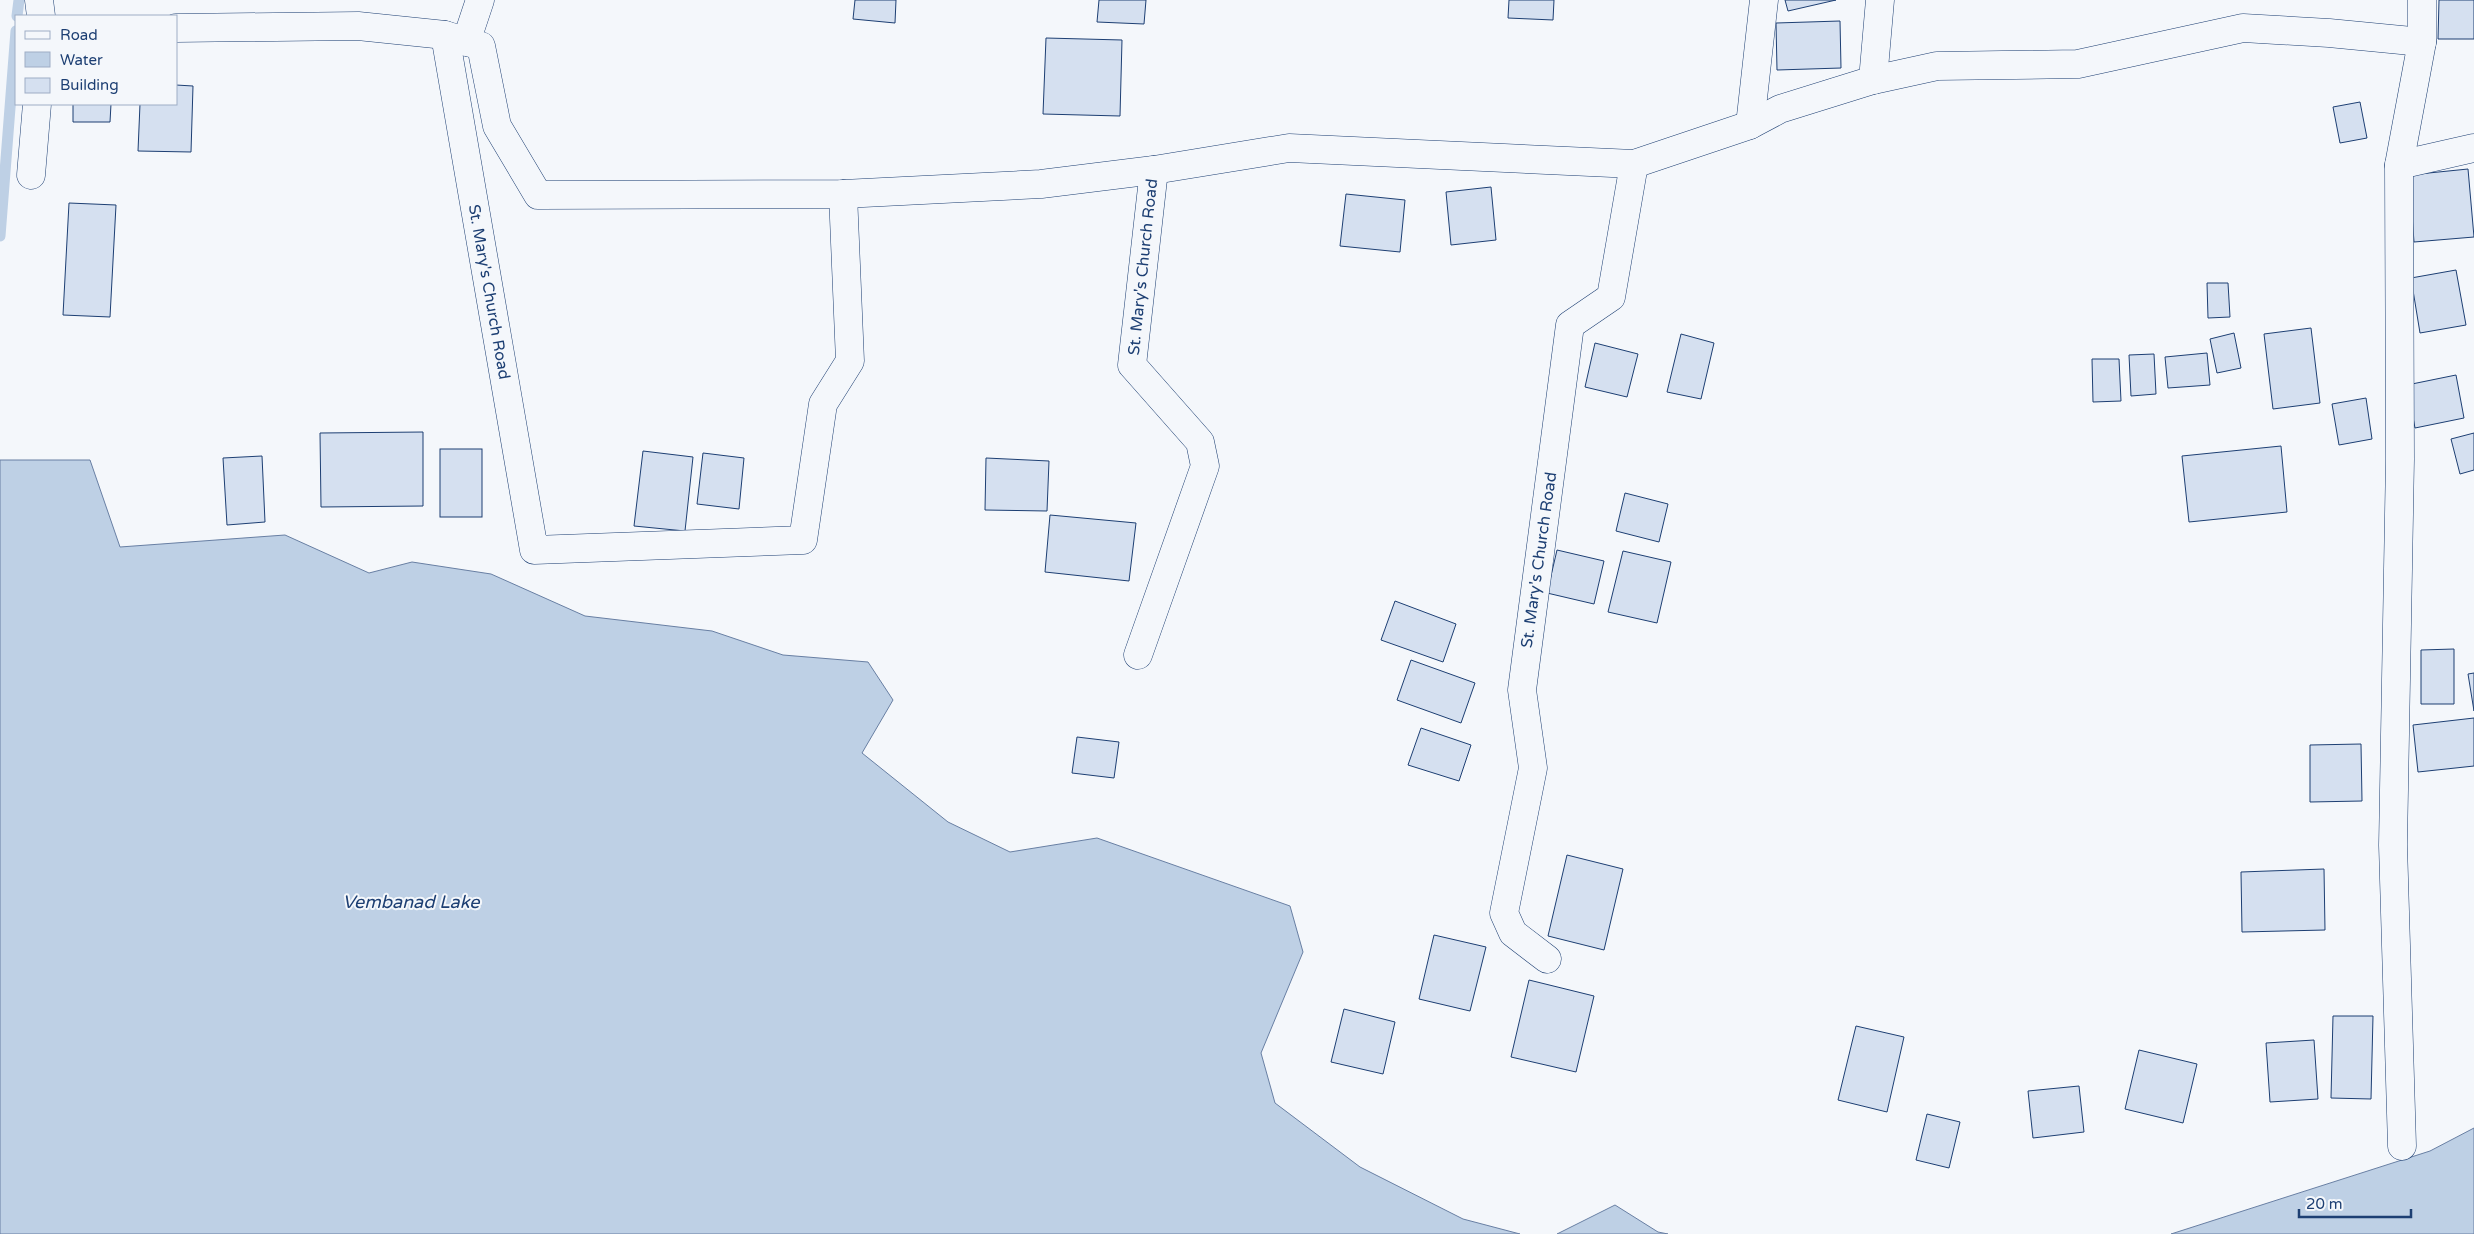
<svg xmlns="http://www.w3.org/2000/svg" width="2474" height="1234" font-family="'Varela Round',sans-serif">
  <rect width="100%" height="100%" fill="#f4f7fb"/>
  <g fill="#bed0e5" stroke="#687fa3">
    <polygon points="0,460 90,460 120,547 285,535 369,573 412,562 491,574 585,616 712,631 783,655 868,662 893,700 862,753 948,822 1010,852 1097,838 1290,906 1303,952 1261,1053 1275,1103 1360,1167 1463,1219 1520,1234 0,1234"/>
    <polygon points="2474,1128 2474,1234 2171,1234 2430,1151"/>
    <polygon points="1615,1205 1658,1232 1668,1234 1557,1234"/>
  </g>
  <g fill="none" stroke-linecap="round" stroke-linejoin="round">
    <g stroke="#bed0e5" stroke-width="11">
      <polyline points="17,16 19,0"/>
      <polyline points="0,236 16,31"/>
    </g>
  </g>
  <g fill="#d5e0f0" stroke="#1d3f73">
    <polygon points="855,0 896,0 895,23 853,19"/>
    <polygon points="1099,0 1146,0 1144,24 1097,22"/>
    <polygon points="1509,0 1554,0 1553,20 1508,18"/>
    <polygon points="1785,0 1836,0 1788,11"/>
    <polygon points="2439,0 2474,0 2474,39 2438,39"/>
    <polygon points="1840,21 1841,68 1777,70 1776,23"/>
    <polygon points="1046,38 1122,40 1120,116 1043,114"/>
    <polygon points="176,85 193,86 191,152 138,151 140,104 176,104"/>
    <polygon points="2360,102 2367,138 2340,143 2333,107"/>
    <polygon points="73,104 111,104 110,122 73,122"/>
    <polygon points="2468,169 2474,237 2414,242 2409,175"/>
    <polygon points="1491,187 1496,240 1451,245 1446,192"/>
    <polygon points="1346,194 1405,200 1400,252 1340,246"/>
    <polygon points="69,203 116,205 110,317 63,315"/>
    <polygon points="2456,270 2466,325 2420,333 2411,278"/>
    <polygon points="2207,283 2228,283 2230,317 2208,318"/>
    <polygon points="2311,328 2320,403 2273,409 2264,334"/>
    <polygon points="2234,333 2241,368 2217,373 2210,339"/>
    <polygon points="1681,334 1714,343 1701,399 1667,392"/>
    <polygon points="1595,343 1638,354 1627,397 1585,387"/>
    <polygon points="2207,353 2210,385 2168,388 2165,357"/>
    <polygon points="2154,354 2156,394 2131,396 2129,355"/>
    <polygon points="2092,359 2119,359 2121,401 2093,402"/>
    <polygon points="2456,375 2464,418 2415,428 2407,385"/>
    <polygon points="2366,398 2372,439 2339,445 2332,404"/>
    <polygon points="423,432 423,506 321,507 320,433"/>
    <polygon points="2474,433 2474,470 2460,474 2451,439"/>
    <polygon points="2281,446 2287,512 2189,522 2182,456"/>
    <rect x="440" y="449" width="42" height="68"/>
    <polygon points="643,451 693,457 685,531 634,526"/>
    <polygon points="703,453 744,458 739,509 697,504"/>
    <polygon points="262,456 265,522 227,525 223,458"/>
    <polygon points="986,458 1049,461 1047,511 985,510"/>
    <polygon points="1625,493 1668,504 1659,542 1616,531"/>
    <polygon points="1050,515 1136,523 1129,581 1045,572"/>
    <polygon points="1557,550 1604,561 1594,604 1547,593"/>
    <polygon points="1623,551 1671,562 1657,623 1608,612"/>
    <polygon points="1395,601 1456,624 1443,662 1381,640"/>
    <polygon points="2454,649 2454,704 2421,704 2421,650"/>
    <polygon points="1411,660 1475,683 1461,723 1397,700"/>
    <polygon points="2474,673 2474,711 2468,674"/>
    <polygon points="2474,718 2474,766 2418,772 2413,725"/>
    <polygon points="1421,728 1471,745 1459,781 1408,765"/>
    <polygon points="1077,737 1119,742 1114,778 1072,773"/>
    <polygon points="2361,744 2362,801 2310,802 2310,745"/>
    <polygon points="1567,855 1623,869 1604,950 1548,936"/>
    <polygon points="2324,869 2325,930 2242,932 2241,872"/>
    <polygon points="1434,935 1486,947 1470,1011 1419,999"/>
    <polygon points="1529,980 1594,996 1576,1072 1511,1057"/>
    <polygon points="1344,1009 1395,1022 1383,1074 1331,1062"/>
    <polygon points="2333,1016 2373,1016 2371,1099 2331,1098"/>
    <polygon points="1856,1026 1904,1037 1887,1112 1838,1100"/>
    <polygon points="2314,1040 2318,1099 2270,1102 2266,1043"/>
    <polygon points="2139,1050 2197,1064 2183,1123 2125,1109"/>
    <polygon points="2079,1086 2084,1132 2033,1138 2028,1091"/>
    <polygon points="1927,1114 1960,1122 1949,1168 1916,1160"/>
  </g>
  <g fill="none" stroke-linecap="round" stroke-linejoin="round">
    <g stroke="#1d3f73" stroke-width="29">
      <g id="street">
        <polyline points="39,0 41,16"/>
        <polyline points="176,28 358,26 445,35 481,46 497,126 538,195 843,194 1041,184 1154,170 1289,148 1634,164 1750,125 1780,109 1873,80 1937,66 2078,64 2243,28 2329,33 2422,42"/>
        <polyline points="445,35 534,550 803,540 823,404 850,361 843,194"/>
        <polyline points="466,42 480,0"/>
        <polyline points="1873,80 1880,0"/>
        <polyline points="1750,125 1764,0"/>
        <polyline points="2399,165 2474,148"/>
        <polyline points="31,175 37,104"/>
        <polyline points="1138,655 1205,466 1200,442 1132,365 1154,170"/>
        <polyline points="1547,959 1513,933 1504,913 1533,768 1522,690 1570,325 1611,297 1634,164"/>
        <polyline points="2402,1146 2393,845 2400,459 2399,165 2422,42 2422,0"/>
      </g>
    </g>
    <use href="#street" stroke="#f4f7fb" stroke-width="28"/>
  </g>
  <g text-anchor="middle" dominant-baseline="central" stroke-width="4" stroke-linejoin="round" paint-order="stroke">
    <g font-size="16" fill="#1d3f73" stroke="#f4f7fb">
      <text transform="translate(1143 267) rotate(-84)">St. Mary's Church Road</text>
      <text transform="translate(489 292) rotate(80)">St. Mary's Church Road</text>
      <text transform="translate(1539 560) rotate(-82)">St. Mary's Church Road</text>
    </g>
    <g font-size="18" font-style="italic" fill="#1d3f73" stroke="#f4f7fb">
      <text x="411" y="902">Vembanad Lake</text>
    </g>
  </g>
  <rect x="15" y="15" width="162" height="90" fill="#f4f7fb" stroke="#9eadc5"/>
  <rect x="25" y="31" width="25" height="8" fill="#f4f7fb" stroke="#9eadc5"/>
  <text x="60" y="40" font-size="15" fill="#1d3f73">Road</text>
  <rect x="25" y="52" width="25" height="15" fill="#bed0e5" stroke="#9eadc5"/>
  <text x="60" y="65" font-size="15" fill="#1d3f73">Water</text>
  <rect x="25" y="78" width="25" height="15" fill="#d5e0f0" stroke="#9eadc5"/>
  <text x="60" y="90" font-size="15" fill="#1d3f73">Building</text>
  <path d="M2299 1209v8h112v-8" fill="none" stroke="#1d3f73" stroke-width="2.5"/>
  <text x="2306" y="1209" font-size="15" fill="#1d3f73" stroke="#f4f7fb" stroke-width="4" paint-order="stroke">20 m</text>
</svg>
